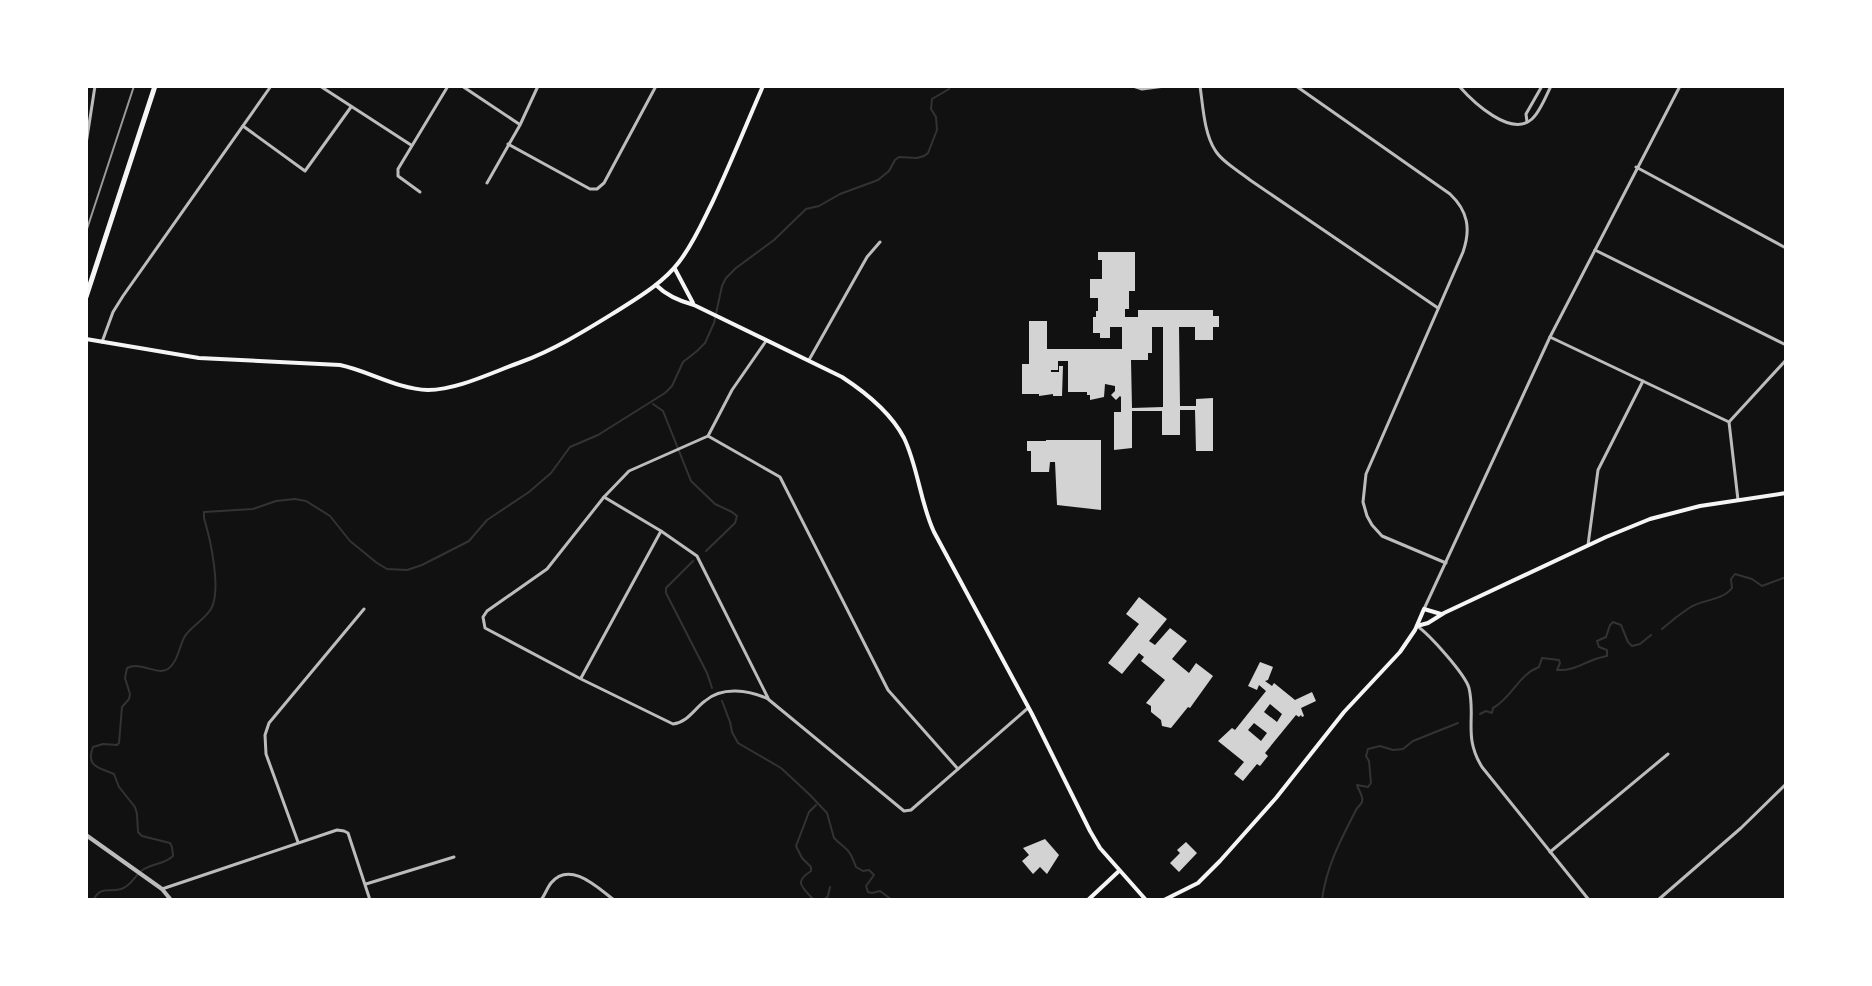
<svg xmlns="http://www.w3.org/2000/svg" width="1872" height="986" font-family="'Golos Text',sans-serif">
  <rect width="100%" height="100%" fill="#111"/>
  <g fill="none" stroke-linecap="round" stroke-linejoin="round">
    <g stroke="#333" stroke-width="2">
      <polyline points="653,404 663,411 691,481 715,504 732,512 737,516 735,523 706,551"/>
      <polyline points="693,561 666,588 666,593 707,673 712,688"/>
      <path d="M1662 629C1671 621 1680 614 1689 608 1703 599 1722 601 1732 588L1731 579 1735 574 1752 579 1762 586 1786 577"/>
      <path d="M722 701 730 722 732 732 738 743 781 768 810 795 827 813 834 838C848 852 848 846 856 867L863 871 869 870 874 875 866 886 868 892 872 893 880 891 892 900"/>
      <path d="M1480 714 1486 711 1492 713 1493 708C1512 698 1518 675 1539 667L1542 658 1559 660 1560 663 1557 670C1572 671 1580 665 1593 660 1597 658 1603 657 1607 656V650L1599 647 1597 641 1606 637 1610 625 1613 622 1621 625 1628 642 1632 646 1640 644 1651 635"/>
      <path d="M816 805 809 812 796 846 802 858 811 867V871C794 882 801 886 813 899H825L828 896 830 887"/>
      <path d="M93 900C102 885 108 893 121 889 132 886 135 874 144 869 154 863 165 864 173 856L172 847 170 843 142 836 138 832 137 814 135 807 119 787 114 774C101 768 85 768 93 747L103 744 117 745 119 743 122 707 129 699 130 694 125 678 127 668C141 661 157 676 168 669 178 662 179 646 185 636 192 626 204 620 211 609 222 590 210 538 204 518V512L253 509 276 501 295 499 306 501 330 516 350 541 377 563 387 569 407 570 422 565 469 541 487 520 529 492 551 473 570 447 598 435 665 393 672 386 683 362 697 351 705 343 714 323 722 286 726 278 736 268 774 240 806 209 819 206 840 194 878 180 889 171 895 160 899 157 917 158 924 156 928 153 937 130 936 117 931 109 932 99 949 89 950 86"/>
      <path d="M1322 900C1326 868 1340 841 1355 812 1356 808 1360 806 1362 802 1364 796 1358 790 1357 785L1368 787 1371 783 1369 761 1366 756 1368 749 1380 746 1393 750 1403 749 1413 741 1458 723"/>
    </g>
  </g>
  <g fill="#d3d3d3" fill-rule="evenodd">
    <path d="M1098 252H1135V291H1129V309H1125V317H1138V310H1213V316H1219V327H1213V340H1195V327H1179L1180 406H1196V399L1213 398V451H1196L1195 410H1180V435H1162V411H1132V448L1114 450V412H1121V397L1120 396 1116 400 1111 395 1115 391V386L1105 384 1104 397 1090 400V395H1087V392H1068V361H1058V370H1051V372H1059V366H1063L1062 396H1053V394L1039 396V394H1022V364H1029V321H1047V349H1122V327H1110V338H1100V333H1093V317H1096V311H1098V298H1090V279H1102V260H1098ZM1152 327H1163V407L1132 408 1131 360H1148V353H1152Z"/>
    <polygon points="1046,440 1101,440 1101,510 1057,505 1055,462 1050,462 1049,472 1031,472 1031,451 1027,451 1027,441 1046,441"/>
    <polygon points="1139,597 1167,619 1149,641 1155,645 1170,628 1187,641 1172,659 1189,673 1196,663 1213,676 1190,708 1188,707 1171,728 1162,726 1161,720 1151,712 1151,706 1146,703 1165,680 1141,661 1144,657 1139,653 1122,674 1108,663 1139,624 1126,614"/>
    <path d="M1260 662 1273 667 1268 680 1265 681 1272 686 1274 683 1295 700 1312 692 1316 701 1301 708 1304 716 1302 717 1301 715 1299 717 1296 715 1265 753 1268 756 1260 766 1257 764 1243 781 1234 774 1244 762 1218 741 1232 728 1235 730 1266 691 1259 685 1257 690 1248 686ZM1270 704 1282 714 1277 722 1264 712ZM1254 723 1267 733 1261 741 1248 730Z"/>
    <polygon points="1045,839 1059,855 1047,874 1040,867 1033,874 1022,861 1029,855 1023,848"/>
    <polygon points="1186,842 1197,853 1179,872 1170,863 1180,853 1177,850"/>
  </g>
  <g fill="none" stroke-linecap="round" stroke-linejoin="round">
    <g stroke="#bcbcbc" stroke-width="3">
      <polyline points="320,86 411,145"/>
      <polyline points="462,86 519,124"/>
      <polyline points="1133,86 1142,89 1165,86"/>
      <path d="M1200 86C1203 106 1204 133 1215 150 1222 162 1239 171 1250 180L1438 308"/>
      <path d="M1296 86 1450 194C1468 211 1471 229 1463 252L1366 474 1363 502 1367 516 1372 525 1382 536 1446 563"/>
      <path d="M1459 86C1473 102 1511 138 1532 119 1540 112 1546 96 1551 86"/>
      <polyline points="1527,122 1526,114 1542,86"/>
      <polyline points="243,126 305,171 351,107"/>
      <polyline points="86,144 95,86"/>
      <polyline points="508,144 590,189 597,189 604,183 656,86"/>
      <polyline points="1636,167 1786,248"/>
      <polyline points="487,183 520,125 538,86"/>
      <polyline points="420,192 398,176 398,169 448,86"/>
      <polyline points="1595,250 1786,345"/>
      <polyline points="1550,337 1729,422"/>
      <path d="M766 341 732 390 708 436 629 471 604 497 547 569 487 611 483 617 485 628 581 679 673 724C688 722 694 709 705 701 722 686 749 690 768 699L904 811 911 810 1028 708"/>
      <polyline points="102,342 113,312 123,296 271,86"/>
      <polyline points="809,360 867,257 880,242"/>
      <polyline points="708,436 780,477 888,690 958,769"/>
      <polyline points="604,497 661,531 697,556 768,698"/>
      <polyline points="1738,500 1729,422 1786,360"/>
      <polyline points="1588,545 1598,470 1643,381"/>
      <polyline points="1424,609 1550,337 1680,86"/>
      <path d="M1417 626C1429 634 1465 674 1469 688 1476 718 1463 736 1482 767L1589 900"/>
      <polyline points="581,678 661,531"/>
      <polyline points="298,842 266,754 265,735 269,723 364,609"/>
      <polyline points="1550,852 1668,754"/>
      <polyline points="366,884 454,857"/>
      <polyline points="162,889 337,830 344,831 348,833 370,900"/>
      <path d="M541 900C545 895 547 888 551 883 570 860 598 888 614 900"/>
      <polyline points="1658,900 1741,828 1786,784"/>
    </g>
    <polyline stroke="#bcbcbc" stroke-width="4" points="86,835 162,889 171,900"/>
    <g stroke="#f5f5f5" stroke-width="4">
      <polyline points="675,269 693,303"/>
      <path d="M656 285C667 296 679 301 694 305L842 377C865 392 891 413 904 438 918 467 920 502 934 532L1032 714 1090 831 1100 848 1146 900"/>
      <path d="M86 339 199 358 340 365C369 371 397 389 428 390 457 390 493 372 521 362 556 349 586 330 617 311 639 297 663 283 679 262 693 244 702 223 712 203 730 165 746 125 763 86"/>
      <polyline points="1417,626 1428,623 1444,613 1606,537 1650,519 1700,506 1786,493"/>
      <polyline points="1088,900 1119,871"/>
      <polyline points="1164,900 1198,883 1220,861 1276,798 1344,712 1400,652 1415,630 1424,609 1441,614"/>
    </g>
    <polyline stroke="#f5f5f5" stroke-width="5" points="86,297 155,86"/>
    <polyline stroke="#9a9a9a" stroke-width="2" points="86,232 134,86"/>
  </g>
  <rect width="1872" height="986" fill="none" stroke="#ffffff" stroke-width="176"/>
</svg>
